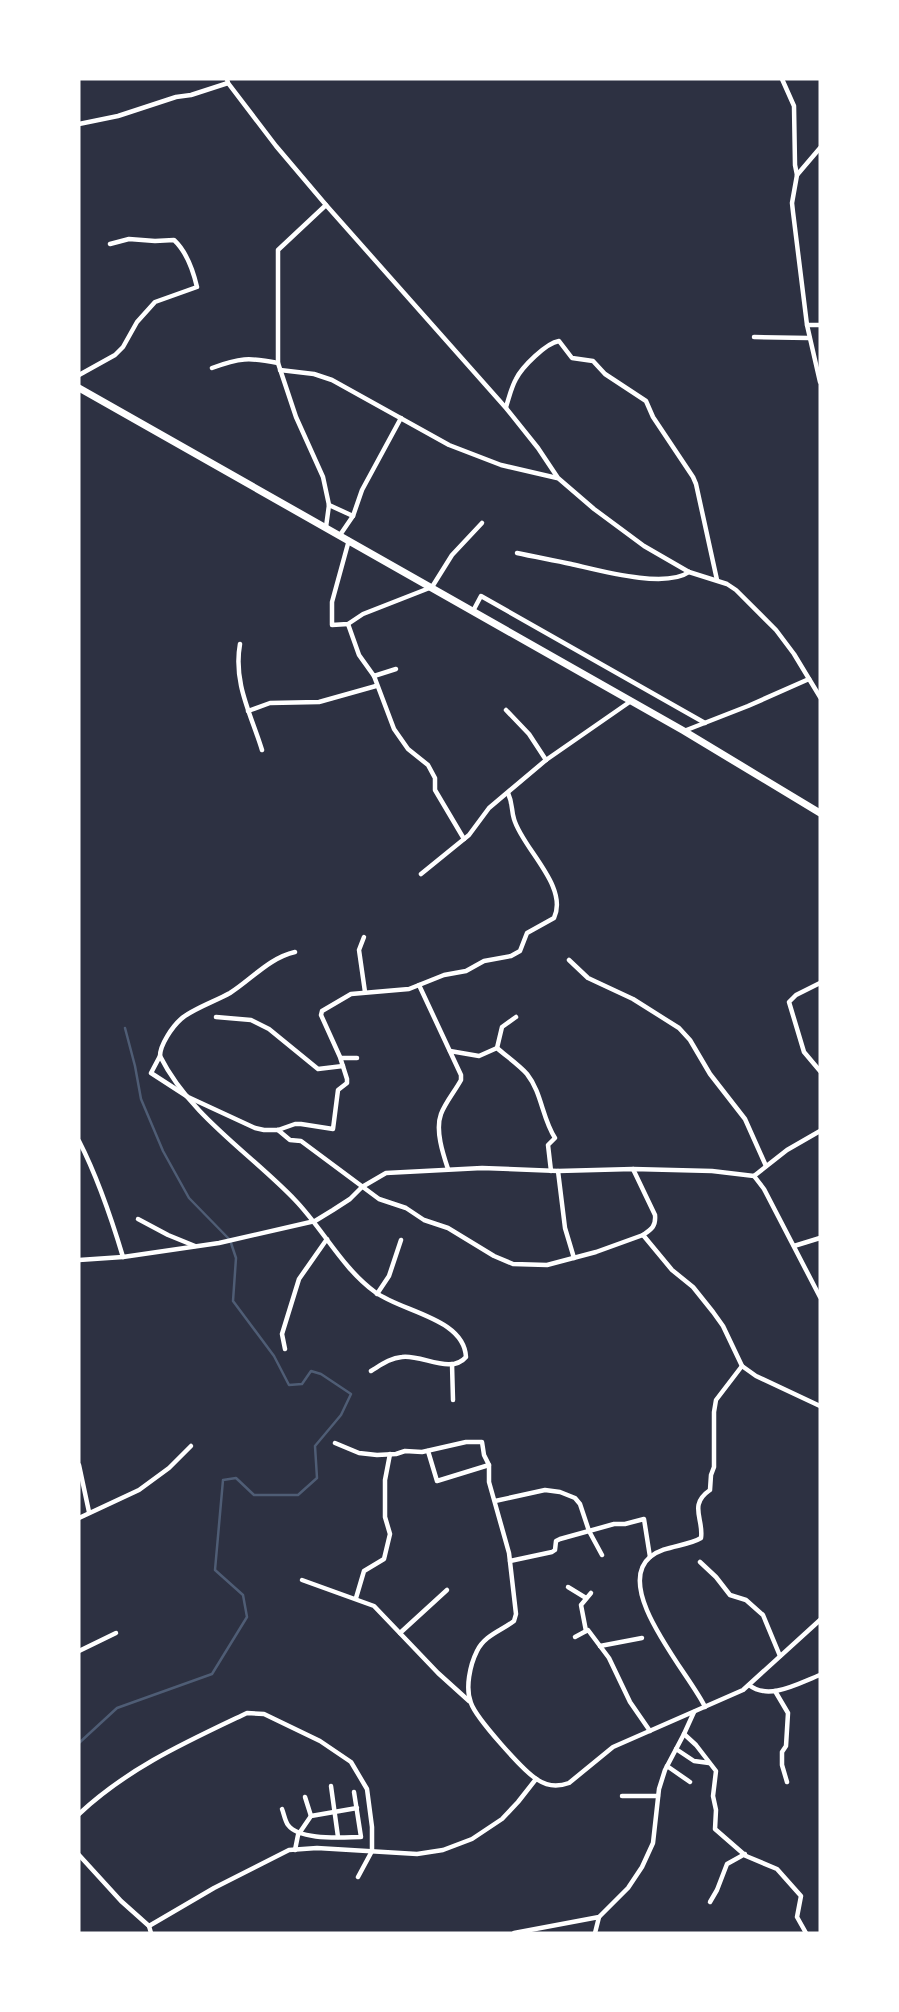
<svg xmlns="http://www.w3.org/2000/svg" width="899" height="2012" font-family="'Archivo Narrow',sans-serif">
  <rect width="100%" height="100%" fill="#2d3142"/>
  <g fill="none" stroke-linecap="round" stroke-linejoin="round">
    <polyline stroke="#4f5d75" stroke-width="2.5" points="79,1743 117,1708 212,1674 247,1617 243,1595 215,1570 223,1480 236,1478 254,1495 298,1495 317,1478 315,1446 341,1415 351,1394 321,1374 311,1371 302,1384 289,1385 274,1356 233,1301 236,1258 230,1240 189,1198 163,1151 141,1099 135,1066 125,1028"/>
    <g stroke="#fff" stroke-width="4.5">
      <polyline points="227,79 228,83 276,146 326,205 506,408 538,448 558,478 594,509 644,546 689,572 727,584 736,590 776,630 794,654 820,697"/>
      <polyline points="782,79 794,106 795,165 797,175 792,203 793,212 807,325 820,382"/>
      <polyline points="79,124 118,116 176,97 191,95 228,83"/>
      <polyline points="797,175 820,148"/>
      <polyline points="807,325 820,325"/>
      <polyline points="754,337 809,338"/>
      <path d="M212 368C239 358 249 357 278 363"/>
      <polyline points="280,370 314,374 332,380 449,445 501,465 557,478"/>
      <path d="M79 375 115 355 123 347 137 322 155 302 197 287C193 270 187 252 174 240L155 241 129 239 110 244"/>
      <path d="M506 407C509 398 511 388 516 379 522 367 546 343 559 341L572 358 593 361 605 374 646 401 653 417 693 477 696 484 717 580"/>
      <polyline points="329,505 353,516"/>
      <polyline points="326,527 329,505 323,477 296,417 278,363 278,250 326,205"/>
      <polyline points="340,535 353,516 362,490 401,418"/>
      <polyline points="349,540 332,602 332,625 348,624 363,614 432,587 452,555 482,523"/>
      <path d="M517 553C535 557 553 560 571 564 598 570 665 589 689 572"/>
      <polyline points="473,611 481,596 705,723"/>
      <polyline points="348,624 359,655 374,676 396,669"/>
      <path d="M240 644C233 683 251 714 262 750"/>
      <polyline points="374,676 394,729 408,749 428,765 435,778 435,790 464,839"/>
      <polyline points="506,710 529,734 546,760"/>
      <polyline points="248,711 270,703 319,702 376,686"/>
      <polyline points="684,731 748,706 809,679"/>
      <polyline points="421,874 469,835 489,808 546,760 631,701"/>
      <polyline points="364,937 359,950 365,992"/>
      <path d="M295 952C269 958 252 979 230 993 216 1001 192 1009 181 1019 172 1027 160 1045 160 1056 190 1116 250 1153 295 1200 323 1229 342 1268 375 1292 402 1312 464 1318 466 1357 451 1375 421 1354 402 1357 390 1358 381 1365 371 1371"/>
      <polyline points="569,960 588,978 633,999 679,1028 690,1040 710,1074 745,1119 766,1166"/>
      <polyline points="820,983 796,995 789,1002 804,1052 820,1071"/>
      <path d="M419 985 461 1075V1080C455 1091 445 1103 441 1114 435 1130 443 1154 448 1169"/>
      <polyline points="216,1017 251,1020 269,1029 318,1069 343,1066"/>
      <polyline points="497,1048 502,1027 516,1017"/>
      <path d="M450 1051 479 1056 497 1048C506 1056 519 1065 527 1074 542 1093 542 1118 555 1138L548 1145 551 1171"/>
      <path d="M160 1056 151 1073 188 1097 255 1128 264 1130H278L295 1124H301L333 1129 338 1090 347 1083V1079L340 1057 321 1015 322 1011 351 994 409 989 444 975 466 971 484 961 511 956 520 951 527 933 554 918C569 886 522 848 514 819 511 809 513 804 508 793"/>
      <polyline points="341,1058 357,1058"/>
      <path d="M278 1130 290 1140 301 1141 379 1199 406 1208 424 1220 448 1228 494 1256 513 1264 547 1265 596 1252 643 1235C652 1229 656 1226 655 1215L633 1169"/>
      <path d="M79 1141C98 1178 111 1217 123 1257"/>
      <polyline points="558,1171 565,1228 574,1258"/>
      <polyline points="754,1176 764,1189 820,1297"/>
      <polyline points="138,1219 168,1235 195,1246"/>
      <polyline points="643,1235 672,1270 693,1287 713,1312 723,1326 742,1366 756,1376 820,1406"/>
      <polyline points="794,1246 820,1238"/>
      <polyline points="79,1260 123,1257 219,1243 315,1221 333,1210 350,1199 362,1187 386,1173 482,1168 558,1171 633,1169 712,1171 754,1176 787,1150 820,1131"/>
      <polyline points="377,1294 389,1276 401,1240"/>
      <polyline points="285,1349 282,1334 299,1279 327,1239"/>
      <polyline points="452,1364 453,1400"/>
      <path d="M335 1443 359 1453 377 1455 396 1454 405 1451 422 1452 466 1442H482L484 1455 489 1465V1482L509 1553 516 1614 514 1621C501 1631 485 1635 477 1651 470 1665 465 1688 471 1703 476 1718 524 1772 538 1780 547 1786 558 1787 569 1783L613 1747 743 1690 820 1620"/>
      <polyline points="428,1451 437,1481 489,1465"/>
      <polyline points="79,1465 89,1512"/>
      <polyline points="495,1501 545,1490 560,1492 575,1498 580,1504 589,1531 602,1555"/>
      <polyline points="79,1518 139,1490 169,1468 191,1446"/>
      <polyline points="510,1561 552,1552 555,1550 556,1541 560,1539 614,1524 625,1524 644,1519 650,1557"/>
      <polyline points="700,1562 716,1577 730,1595 746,1600 763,1615 780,1656"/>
      <polyline points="302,1580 374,1606 438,1673 469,1701"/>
      <polyline points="568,1587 586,1598"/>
      <polyline points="356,1598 364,1571 384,1559 390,1534 385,1517 385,1480 390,1454"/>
      <polyline points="586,1631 581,1605 591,1593"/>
      <polyline points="400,1633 447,1590"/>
      <polyline points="575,1637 588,1630 609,1658 630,1702 650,1731"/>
      <polyline points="600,1646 642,1638"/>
      <polyline points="79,1651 116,1633"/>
      <path d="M749 1685C769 1701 799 1683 820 1675"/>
      <polyline points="775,1691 788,1713 786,1746 782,1752 782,1765 787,1782"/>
      <path d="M705 1707C691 1676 612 1589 650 1557 665 1545 686 1547 701 1538 704 1519 688 1505 710 1490L711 1475 714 1467V1412L716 1400 742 1366"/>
      <polyline points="684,1734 696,1745 716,1771 713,1796 716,1810 715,1829 746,1856 777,1869 801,1896 797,1917 806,1933"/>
      <polyline points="676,1749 694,1761 709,1763"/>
      <polyline points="667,1766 690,1782"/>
      <polyline points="331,1786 338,1837"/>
      <polyline points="622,1796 658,1796"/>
      <polyline points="305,1797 311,1816"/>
      <path d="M282 1809C284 1814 285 1821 288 1825 300 1841 343 1837 361 1837L354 1792"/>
      <path d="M79 1814C128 1768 186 1742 247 1713L264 1714 320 1741 351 1762 367 1789 372 1827V1851L358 1877"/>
      <polyline points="295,1850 298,1835 311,1816 357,1808"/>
      <polyline points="79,1855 121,1901 149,1926 151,1933"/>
      <polyline points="710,1902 717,1890 727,1864 745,1854"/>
      <polyline points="149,1926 214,1888 289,1850 317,1848 417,1854 443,1850 472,1839 502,1819 518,1802 536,1779"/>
      <polyline points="514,1933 599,1917 628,1888 642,1867 653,1843 659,1789 665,1770 684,1734 694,1712"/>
      <polyline points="595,1933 599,1917"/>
    </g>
    <polyline stroke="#fff" stroke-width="7" points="79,388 684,731 820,813"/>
  </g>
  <rect width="899" height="2012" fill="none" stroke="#ffffff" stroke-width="161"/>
</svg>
